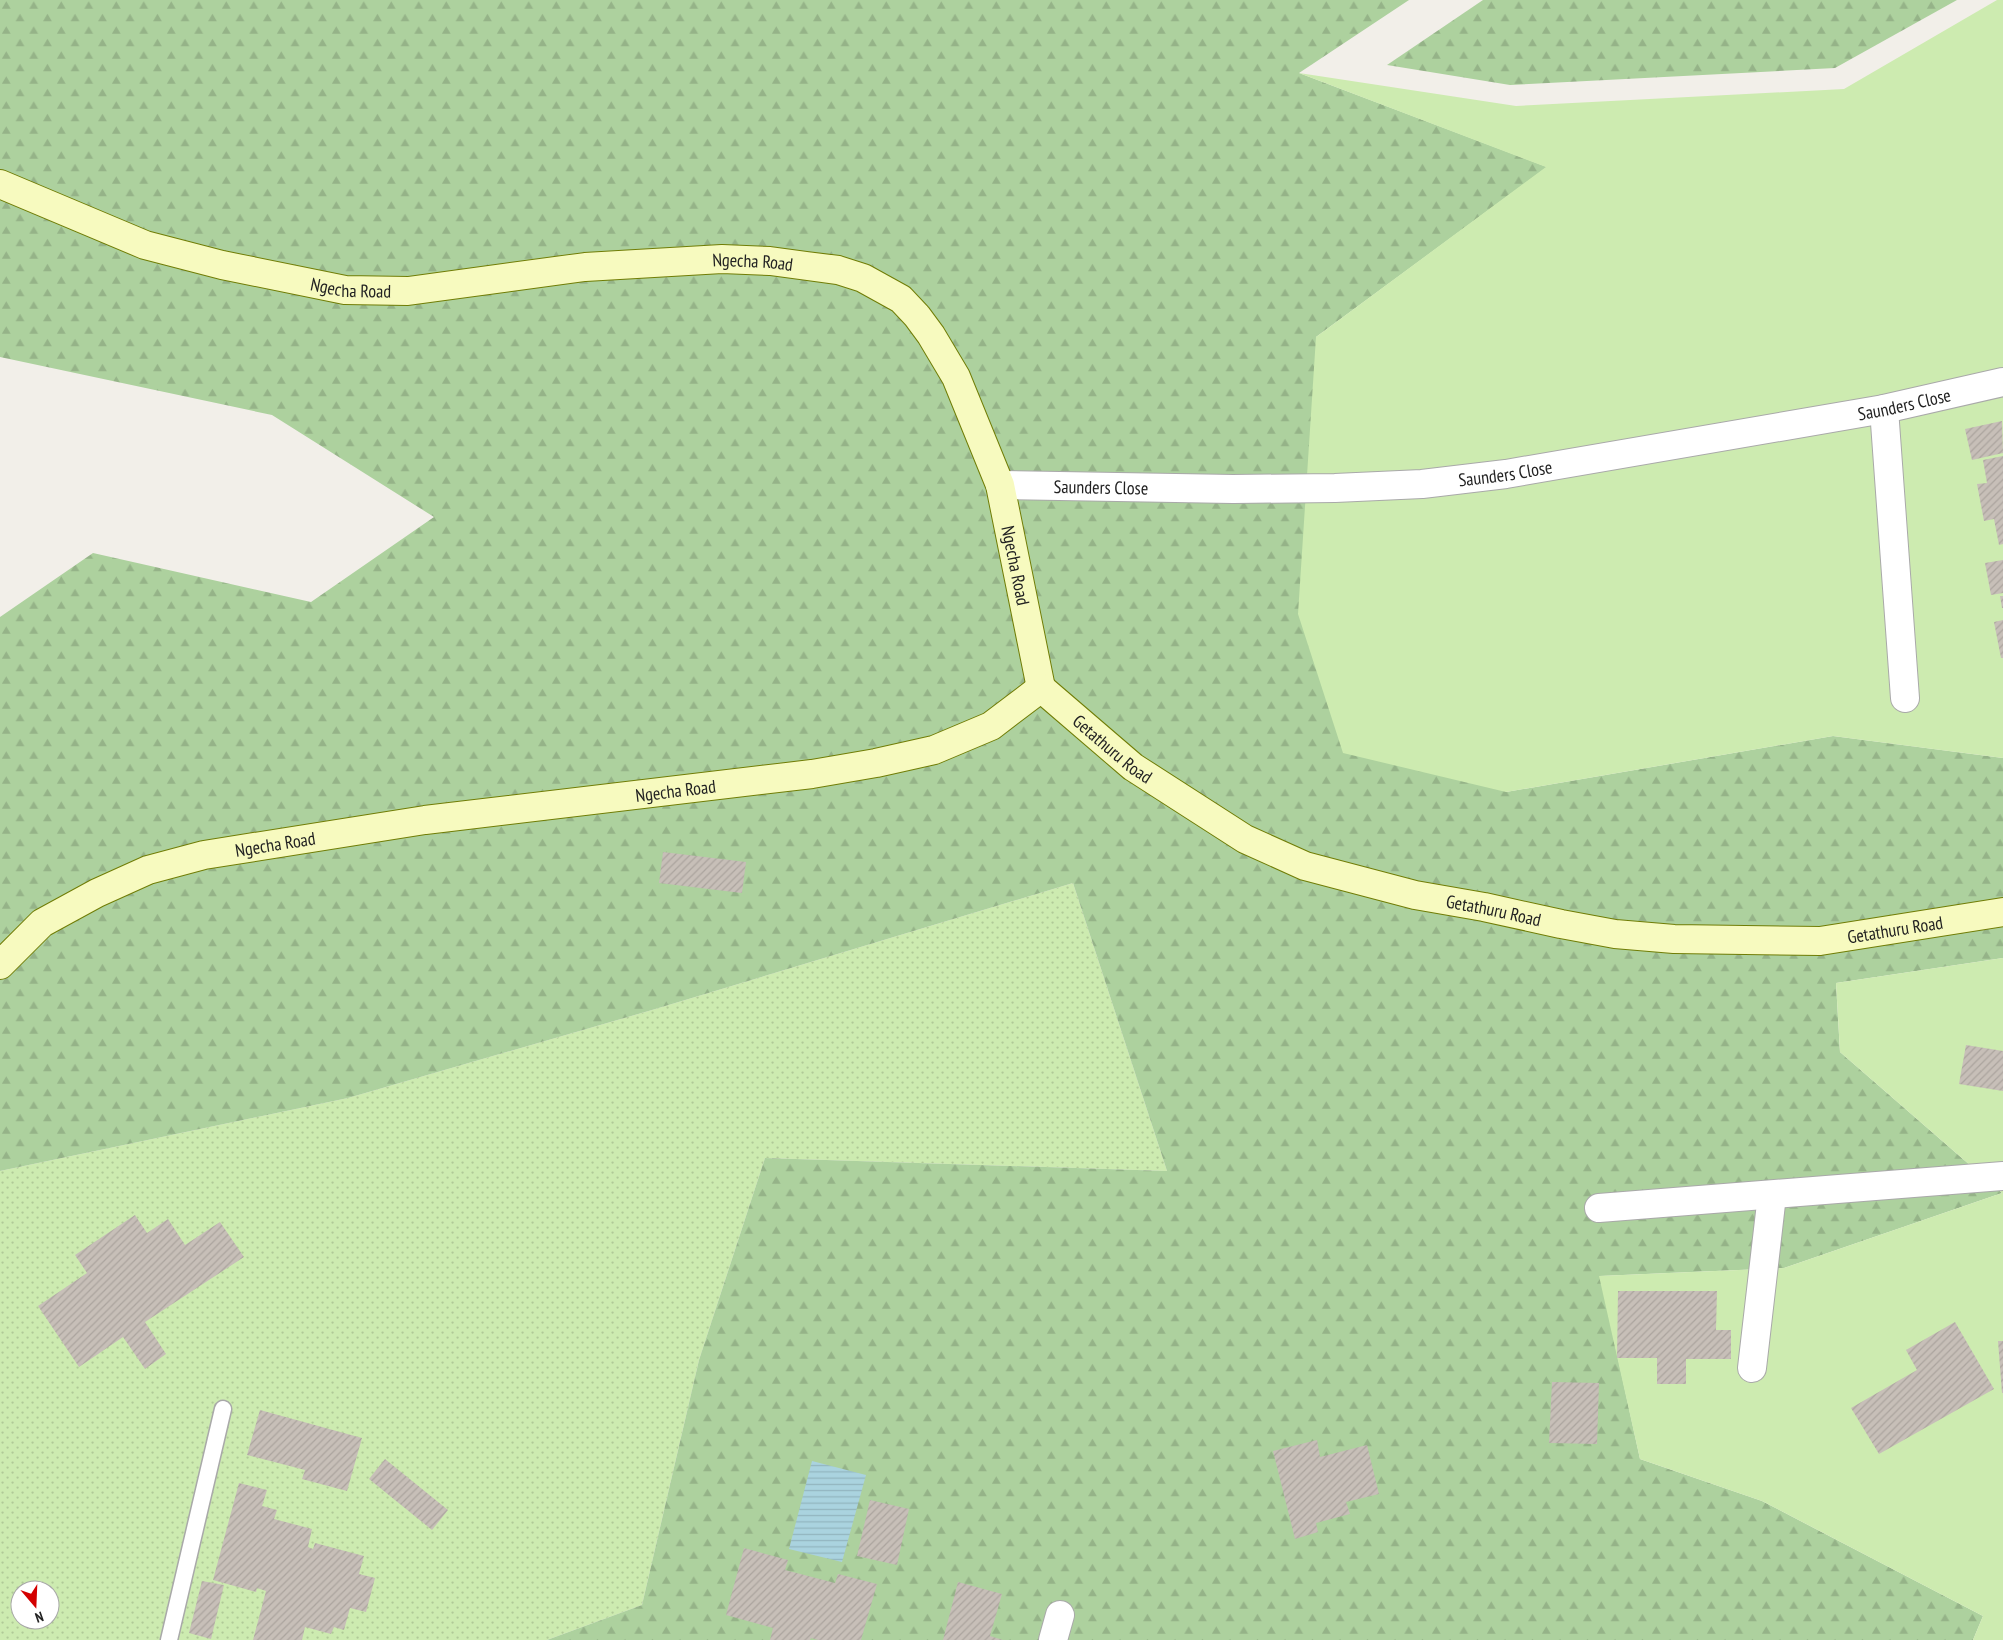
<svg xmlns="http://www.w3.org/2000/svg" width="2003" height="1640" font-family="'PT Sans Narrow',sans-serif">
  <defs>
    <pattern id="grass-dots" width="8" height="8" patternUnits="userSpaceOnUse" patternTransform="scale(1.25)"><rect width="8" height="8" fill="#cdebb0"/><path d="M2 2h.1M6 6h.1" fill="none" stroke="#b0c997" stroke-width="1.8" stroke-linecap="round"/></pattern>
    <pattern id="forest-firs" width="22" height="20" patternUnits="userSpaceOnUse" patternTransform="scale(1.25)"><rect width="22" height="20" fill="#add19e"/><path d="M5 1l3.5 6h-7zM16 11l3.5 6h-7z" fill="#95b388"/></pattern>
    <pattern id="water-rules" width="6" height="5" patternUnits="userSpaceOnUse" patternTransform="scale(1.25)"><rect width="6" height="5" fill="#aad3df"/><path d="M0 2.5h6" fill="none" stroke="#92b5bf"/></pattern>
    <pattern id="building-hatch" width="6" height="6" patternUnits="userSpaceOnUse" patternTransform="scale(1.25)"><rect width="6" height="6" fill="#c7bfb8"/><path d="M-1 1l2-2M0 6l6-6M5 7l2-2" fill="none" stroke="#aba49e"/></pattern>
  </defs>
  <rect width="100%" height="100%" fill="#f2efe9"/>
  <path fill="url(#grass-dots)" fill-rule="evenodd" d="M1073 883 1167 1171 765 1158 699 1360 642 1605 547 1640H0V1171L348 1098 652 1010ZM20 1590H50V1620H20Z"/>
  <g fill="url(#forest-firs)">
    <polygon points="0,0 1409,0 1299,73 1547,167 1316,337 1506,792 1833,736 2003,758 2003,958 1836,983 1840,1052 2002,1193 1784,1268 1600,1276 1640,1459 1762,1501 1983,1616 1973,1640 547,1640 642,1605 699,1360 765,1158 1167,1171 1073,883 652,1010 348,1098 0,1171 0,617 93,553 311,602 434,517 272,415 0,357"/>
    <polygon points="1483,0 1957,0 1835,68 1510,85 1387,65"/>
  </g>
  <g fill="#cdebb0">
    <polygon points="1997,0 2003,0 2003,758 1833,736 1506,792 1343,753 1298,614 1316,337 1546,167 1299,73 1516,106 1844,89"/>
    <polygon points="2003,958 2003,1640 1973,1640 1983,1616 1762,1501 1640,1459 1599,1276 1784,1268 2002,1193 1840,1052 1836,983"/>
  </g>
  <polygon fill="url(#water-rules)" points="812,1461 866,1475 842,1562 789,1549"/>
  <g fill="url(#building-hatch)">
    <polygon points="2002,421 2003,453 1972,460 1965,429"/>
    <polygon points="2003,456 2003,544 1999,545 1994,519 1984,521 1977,484 1987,483 1983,460"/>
    <polygon points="2003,560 2003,593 1991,595 1985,563"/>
    <polygon points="2000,596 2003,596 2003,608 2002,608"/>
    <polygon points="2003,620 2003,658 2001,658 1994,622"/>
    <polygon points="663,852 746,862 742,893 659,883"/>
    <polygon points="1966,1045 2003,1051 2003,1091 1959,1084"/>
    <polygon points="135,1215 147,1233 168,1219 185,1245 220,1222 244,1257 145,1322 166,1354 145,1369 123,1337 79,1367 38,1306 87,1273 75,1255"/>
    <polygon points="1618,1291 1717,1291 1716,1330 1731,1330 1731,1359 1686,1359 1686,1384 1657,1384 1657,1358 1617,1358"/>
    <polygon points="1955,1322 1994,1389 1879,1454 1851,1408 1917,1370 1906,1350"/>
    <polygon points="1998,1341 2003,1341 2003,1393 2002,1393"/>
    <polygon points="1552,1382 1599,1383 1597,1444 1549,1443"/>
    <polygon points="260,1410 362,1438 347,1491 302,1479 305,1470 247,1455"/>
    <polygon points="1317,1440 1320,1457 1367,1445 1379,1494 1346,1502 1350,1514 1316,1523 1318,1532 1295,1539 1273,1451"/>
    <polygon points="385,1459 448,1510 432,1530 369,1479"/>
    <polygon points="239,1483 267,1490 262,1506 277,1510 274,1519 312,1529 308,1547 313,1549 315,1543 364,1556 359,1574 375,1578 366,1612 350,1608 344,1630 334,1627 331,1634 305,1627 302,1640 253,1640 266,1591 257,1588 256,1592 213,1580"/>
    <polygon points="870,1500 909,1509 897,1565 857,1556"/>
    <polygon points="744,1548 788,1560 785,1570 835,1583 838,1574 877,1584 861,1640 818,1640 811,1638 810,1640 770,1640 773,1628 726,1615"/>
    <polygon points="202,1581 224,1585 211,1639 189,1633"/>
    <polygon points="958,1582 1002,1594 990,1636 1003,1640 943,1640"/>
  </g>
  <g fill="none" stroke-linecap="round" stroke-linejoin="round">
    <g stroke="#a9a9a9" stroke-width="19">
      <polyline id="lane" points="169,1640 223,1409"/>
    </g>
    <g stroke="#a9a9a9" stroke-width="30">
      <g id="street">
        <polyline points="1884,409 1905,698"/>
        <path id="s1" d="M1000 485 1233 489 1335 488 1422 484 1506 474 1884 409 2003 382"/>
        <polyline points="1599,1208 2003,1176"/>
        <polyline points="1752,1368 1772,1195"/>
        <polyline points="1053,1640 1060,1615"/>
      </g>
    </g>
    <g stroke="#707d05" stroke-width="30">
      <g id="secondary">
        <path id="s2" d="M0 184 145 245 222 265 345 290 408 291 585 267 722 259 770 261 807 266 838 270 863 278 901 299 917 316 931 335 956 377 1000 485 1041 688"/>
        <path id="s3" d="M1041 688 1133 767 1245 839 1305 866 1415 895 1484 907 1561 924 1615 934 1674 939 1820 941 2003 912"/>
        <path id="s4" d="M0 965 42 923 97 893 148 870 204 855 425 820 812 774 876 763 934 750 991 726 1041 688"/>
      </g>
    </g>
    <use href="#lane" stroke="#fff" stroke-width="16"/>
    <use href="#street" stroke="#fff" stroke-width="28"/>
    <use href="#secondary" stroke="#f7fabf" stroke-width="28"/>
  </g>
  <g text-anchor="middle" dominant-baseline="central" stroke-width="5" stroke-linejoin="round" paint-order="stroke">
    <g font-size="18" fill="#222" stroke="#fff">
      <text stroke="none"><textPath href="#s2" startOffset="772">Ngecha Road</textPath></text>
      <text stroke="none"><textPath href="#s2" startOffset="368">Ngecha Road</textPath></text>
      <text stroke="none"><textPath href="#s1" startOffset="911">Saunders Close</textPath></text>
      <text stroke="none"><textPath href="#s1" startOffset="506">Saunders Close</textPath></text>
      <text stroke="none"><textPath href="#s1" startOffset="101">Saunders Close</textPath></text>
      <text stroke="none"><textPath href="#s2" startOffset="1222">Ngecha Road</textPath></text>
      <text stroke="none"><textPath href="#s3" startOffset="94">Getathuru Road</textPath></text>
      <text stroke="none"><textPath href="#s4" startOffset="712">Ngecha Road</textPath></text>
      <text stroke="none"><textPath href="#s4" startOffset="308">Ngecha Road</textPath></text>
      <text stroke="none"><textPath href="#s3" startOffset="514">Getathuru Road</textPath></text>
      <text stroke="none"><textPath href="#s3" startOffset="919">Getathuru Road</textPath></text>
    </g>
  </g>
  <g transform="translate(35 1605) rotate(161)"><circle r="24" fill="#ffffff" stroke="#a7a7a7"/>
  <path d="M0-4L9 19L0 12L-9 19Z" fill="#d40000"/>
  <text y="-8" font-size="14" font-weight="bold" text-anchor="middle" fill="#222222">N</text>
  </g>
</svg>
